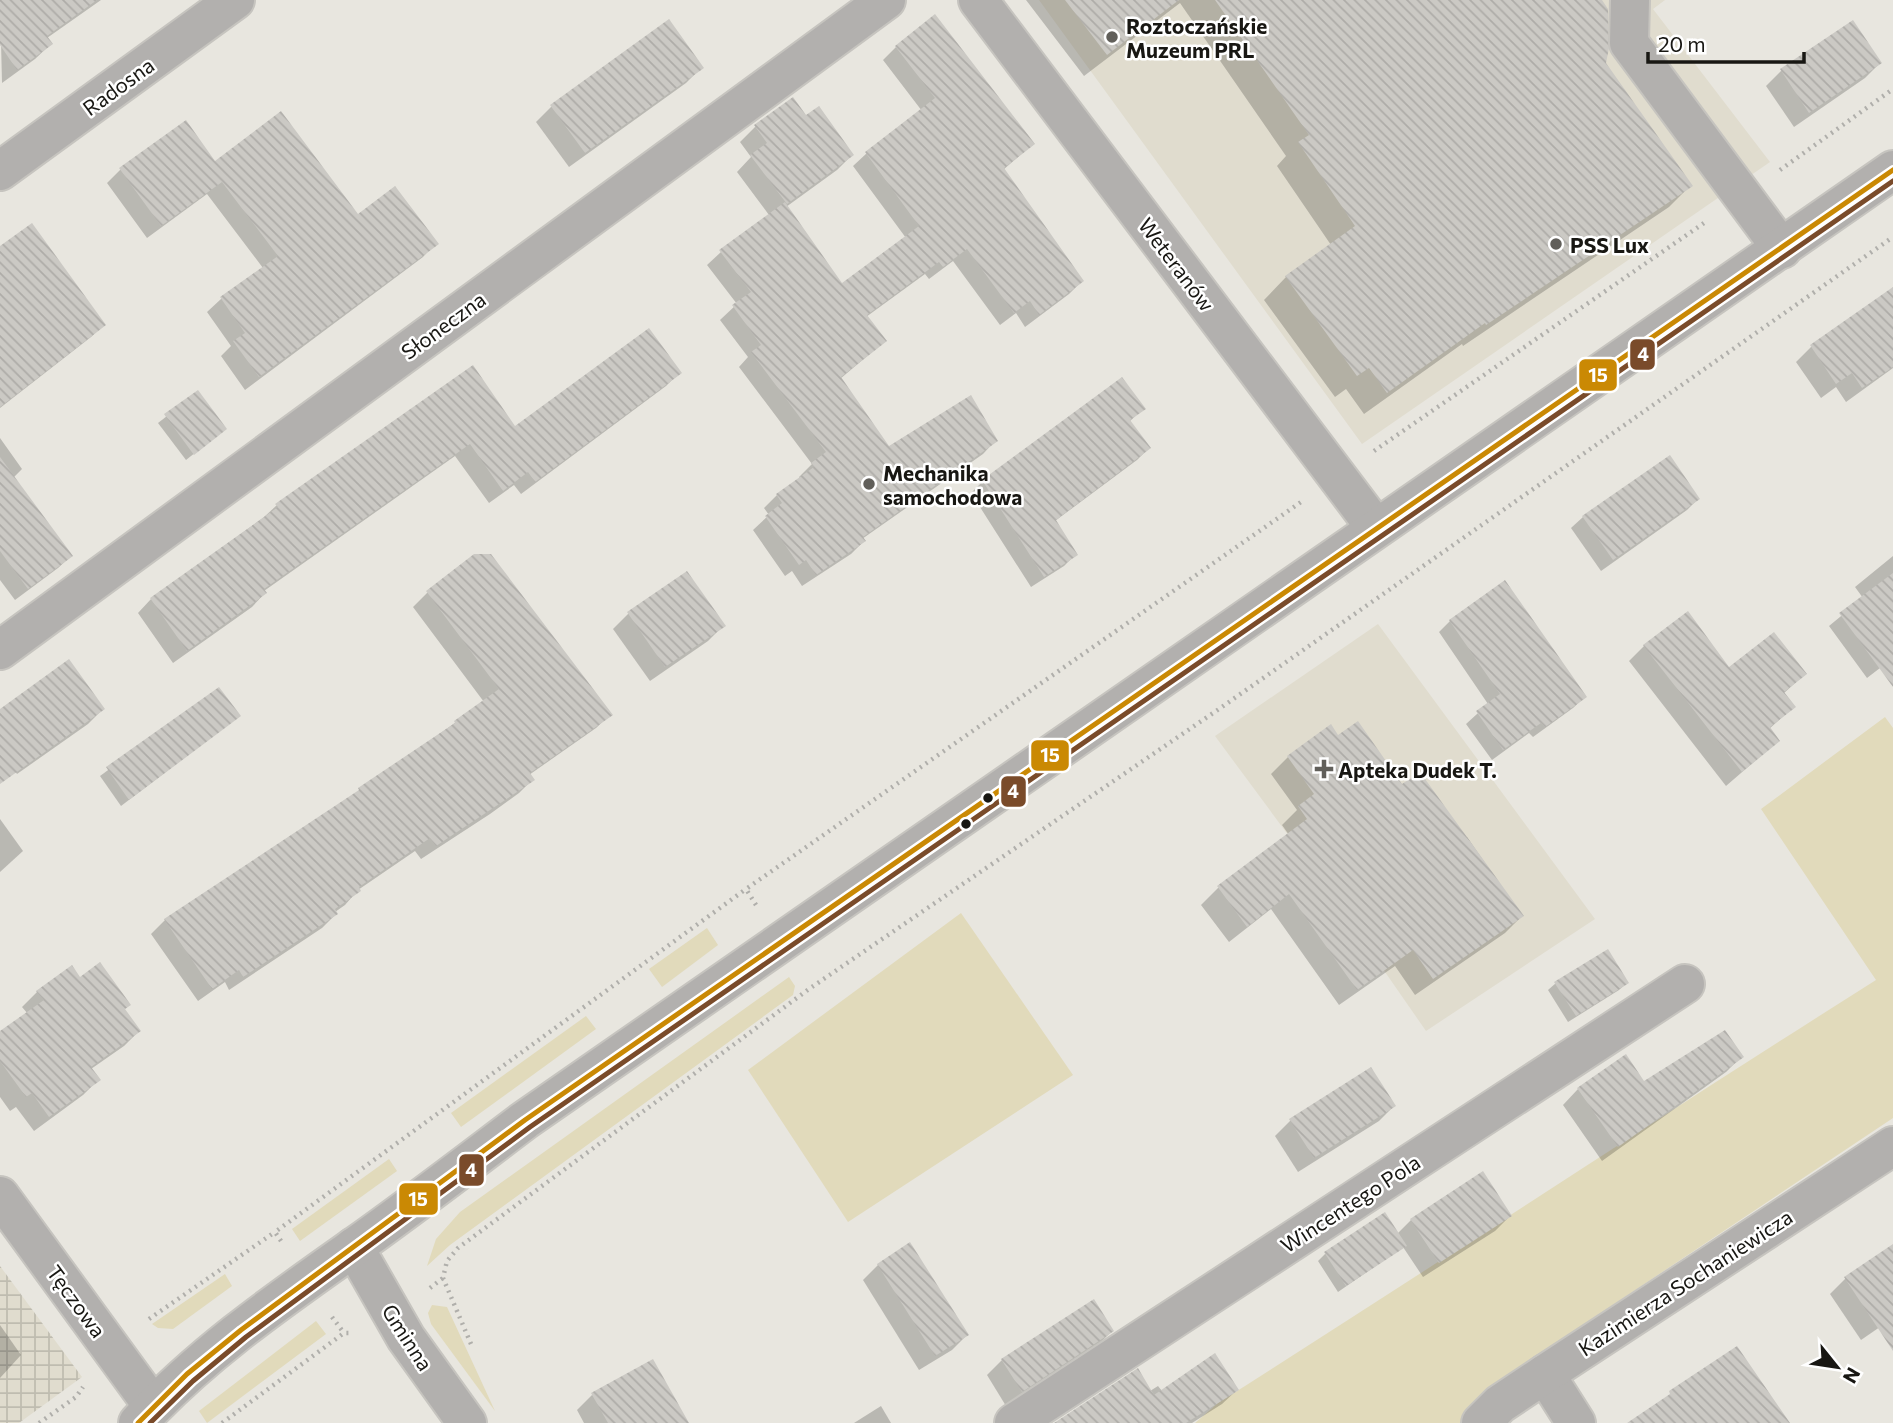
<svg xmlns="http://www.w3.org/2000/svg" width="1893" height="1423" font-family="Commissioner,sans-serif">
  <defs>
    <pattern id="industrial-grid" width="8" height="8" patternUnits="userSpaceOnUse" patternTransform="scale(1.75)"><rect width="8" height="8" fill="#e0dcce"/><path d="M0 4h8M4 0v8" fill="none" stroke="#bfbcb0"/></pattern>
    <pattern id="building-back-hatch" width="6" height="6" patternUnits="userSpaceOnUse" patternTransform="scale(1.75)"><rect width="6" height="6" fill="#cbc9c4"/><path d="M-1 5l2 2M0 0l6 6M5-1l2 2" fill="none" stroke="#aeaca8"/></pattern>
  </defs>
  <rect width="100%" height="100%" fill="#e8e6df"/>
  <g fill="#e0dcce">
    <polygon points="1039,0 1665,0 1653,9 1770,162 1362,444"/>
    <polygon points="1378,624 1595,919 1426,1031 1317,874 1215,736"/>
  </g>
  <polygon fill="url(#industrial-grid)" points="0,1266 82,1377 19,1423 0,1423"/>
  <g fill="#e1dabb">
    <path d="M1885 717 1893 728V1118L1487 1389 1460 1423H1195L1218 1403C1439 1263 1656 1119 1876 980L1761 809Z"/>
    <polygon points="961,913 1073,1075 848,1222 748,1070"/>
    <polygon points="707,928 718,945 662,987 649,969"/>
    <polygon points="789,977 795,986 793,995 450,1245 427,1266 436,1239 460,1212"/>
    <polygon points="586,1016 596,1029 461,1127 451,1113"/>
    <polygon points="389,1159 397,1171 300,1241 292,1229"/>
    <polygon points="225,1274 232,1286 173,1329 158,1328 152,1324"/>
    <polygon points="432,1305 447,1307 495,1411 431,1324 428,1313"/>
    <polygon points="316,1321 326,1334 207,1423 199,1411"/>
  </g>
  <g fill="#0003">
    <polygon points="0,0 101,0 47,38 51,44 35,59 2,83"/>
    <polygon points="1026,0 1600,0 1604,64 1691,185 1669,207 1463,346 1462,344 1364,414 1346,389 1335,397 1264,300 1286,277 1331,245 1277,166 1286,156 1180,3 1084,76"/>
    <polygon points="669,22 701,68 686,83 569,167 536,122 551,107"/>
    <polygon points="896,47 1033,144 1003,170 1082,281 1069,294 1025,327 1016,313 1000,325 953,261 929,279 925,274 866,317 885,341 840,379 888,449 996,440 983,454 862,539 864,541 851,554 802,586 792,571 785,576 753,530 769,515 764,508 777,495 800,479 799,477 812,464 739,367 748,357 720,320 737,304 707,265 721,252 769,215 737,172 751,157 740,142 755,127 793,99 806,118 852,155 837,170 786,207 841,285 906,238 853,166 867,153 922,111 883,60"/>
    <polygon points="1880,63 1865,78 1794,127 1766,86 1781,71"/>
    <polygon points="214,163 436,243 423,257 245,390 221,356 231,346 207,312 221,299 263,268 207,194 147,238 107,183 121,169"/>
    <polygon points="0,248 104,325 91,337 0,408"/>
    <polygon points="1893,293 1893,368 1846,402 1836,387 1821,398 1796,362 1811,347 1887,294"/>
    <polygon points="679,373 666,386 521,494 514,485 489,503 455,456 264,591 265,593 252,607 173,663 138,613 151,599 263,518 277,505"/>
    <polygon points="198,392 225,429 186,460 158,423"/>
    <polygon points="1143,409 1129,422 1149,448 1137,460 1055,521 1076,554 1064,566 1031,587 971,493 983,481"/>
    <polygon points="0,438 22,469 13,478 71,556 58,568 15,600 0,580"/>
    <polygon points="1669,457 1698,499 1687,510 1601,571 1571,528 1583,517"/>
    <polygon points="475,556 610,715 596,728 529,775 533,779 519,793 490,814 421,859 415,851 358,890 345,905 335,912 336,914 322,928 229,990 225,982 198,1001 151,934 165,920 353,796 484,702 413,607 427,593"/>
    <polygon points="1893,556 1893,658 1867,678 1829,626 1863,598 1855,587"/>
    <polygon points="687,573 723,626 708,641 650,681 613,629 628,614"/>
    <polygon points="1505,582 1585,697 1573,708 1533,737 1529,733 1492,760 1466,724 1488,704 1439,632 1450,621"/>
    <polygon points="1644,646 1729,669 1805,674 1783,694 1794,707 1769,729 1778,741 1726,786 1629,661"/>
    <polygon points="219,689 239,716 121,806 100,776"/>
    <polygon points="103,709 88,724 17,774 0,750 0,711"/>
    <polygon points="1338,737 1465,838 1467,837 1522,916 1505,933 1415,995 1395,966 1339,1005 1271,909 1229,942 1201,905 1218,888 1289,835 1282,825 1297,810 1271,774 1288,757"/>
    <polygon points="0,819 23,851 0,872"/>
    <polygon points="80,979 124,1010 139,1031 124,1046 91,1069 98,1080 83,1095 34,1131 16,1107 10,1111 0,1097 0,1036 28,1014 22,1007 37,992"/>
    <polygon points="1556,983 1627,983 1619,990 1568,1022 1548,990"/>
    <polygon points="1741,1057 1726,1072 1602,1161 1563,1105 1578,1089 1644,1083"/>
    <polygon points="1394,1106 1379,1121 1298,1172 1275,1136 1290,1121"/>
    <polygon points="1510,1216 1495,1231 1423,1277 1403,1247 1338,1292 1318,1261 1325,1254 1397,1234 1411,1220"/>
    <polygon points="1893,1246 1893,1318 1861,1340 1830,1294 1845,1279"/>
    <polygon points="878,1265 967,1335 952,1350 919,1370 863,1280"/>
    <polygon points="0,1325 21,1355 0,1378"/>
    <polygon points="1112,1331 1097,1346 1006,1406 987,1375 1002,1360"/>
    <polygon points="1158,1386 1162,1391 1237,1390 1222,1404 1192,1423 1057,1423 1150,1391"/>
    <polygon points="592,1395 687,1423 584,1423 577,1410"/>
    <polygon points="881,1406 891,1423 854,1423"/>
  </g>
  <g fill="url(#building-back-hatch)">
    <polygon points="0,0 97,0 47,36 53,44 17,70 0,45"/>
    <polygon points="1065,0 1179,0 1107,55"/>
    <polygon points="1215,0 1602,0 1608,9 1609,48 1606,63 1693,186 1486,325 1485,323 1387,393 1369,368 1357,376 1285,276 1355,226 1298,142 1309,135"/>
    <polygon points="935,14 1035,144 1004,168 1084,281 1039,315 1030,301 1014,313 967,249 943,267 939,262 867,315 887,341 841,377 889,446 971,395 998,441 863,537 866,541 816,575 806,560 799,565 765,516 782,503 776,494 814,467 811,463 826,452 751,352 761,345 732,305 751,292 719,250 785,202 842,283 919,226 865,152 935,98 895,46"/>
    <polygon points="669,19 704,68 585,153 550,105"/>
    <polygon points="1853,20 1882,63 1809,113 1780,69"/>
    <polygon points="793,97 806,115 819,106 854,155 787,204 750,155 767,143 754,125"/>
    <polygon points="281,111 358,214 395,186 439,244 259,377 233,341 245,333 220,297 278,256 222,182 161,226 119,168 186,120 215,161"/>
    <polygon points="32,223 106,325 0,407 0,246"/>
    <polygon points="1893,287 1893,367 1862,388 1852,373 1836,384 1810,345"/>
    <polygon points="649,328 682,373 535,482 528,472 503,491 470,444 264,589 267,593 187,651 150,598 278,507 275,504 473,365 515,426"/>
    <polygon points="1122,377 1146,409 1130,420 1151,448 1056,520 1078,555 1044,577 982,480"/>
    <polygon points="198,390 227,429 194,455 164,414"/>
    <polygon points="1670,455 1700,499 1613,560 1582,516"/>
    <polygon points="0,457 73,556 28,589 0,551"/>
    <polygon points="474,554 491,554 613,715 530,773 535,780 436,846 430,838 359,887 361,891 335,909 338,914 243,977 239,970 212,989 164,919 359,790 358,788 455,723 454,721 499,689 426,591"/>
    <polygon points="687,571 726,626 665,667 627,612"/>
    <polygon points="1893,573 1893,687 1839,613"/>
    <polygon points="1505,580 1587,697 1545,727 1541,723 1503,750 1476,711 1500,694 1449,620"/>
    <polygon points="1688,611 1729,667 1774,632 1807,674 1784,692 1796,707 1770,727 1780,741 1742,772 1643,645"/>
    <polygon points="69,659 105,709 0,784 0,709"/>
    <polygon points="219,687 241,716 129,800 106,767"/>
    <polygon points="1358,721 1402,784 1420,772 1524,916 1433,979 1413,950 1357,990 1289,894 1247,927 1217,886 1307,819 1298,806 1314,794 1287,756 1331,724 1338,735"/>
    <polygon points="1608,949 1629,983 1576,1016 1554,982"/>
    <polygon points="100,962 131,1005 125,1009 141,1031 91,1067 101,1080 49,1117 32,1093 26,1097 0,1061 0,1031 44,1000 36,991 72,965 80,977"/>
    <polygon points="1725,1030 1744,1057 1618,1147 1577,1088 1626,1054 1644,1081"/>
    <polygon points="1371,1067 1396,1106 1314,1158 1289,1119"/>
    <polygon points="1483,1171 1512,1216 1439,1263 1410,1219"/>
    <polygon points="1385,1212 1407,1246 1346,1286 1324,1252"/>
    <polygon points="910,1242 969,1335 935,1356 877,1264"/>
    <polygon points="1893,1244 1893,1351 1844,1277"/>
    <polygon points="1094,1299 1114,1331 1022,1392 1001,1359"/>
    <polygon points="1737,1346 1790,1423 1627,1423 1670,1394 1669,1391"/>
    <polygon points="1215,1353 1239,1390 1186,1423 1054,1423 1138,1368 1154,1395"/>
    <polygon points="653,1359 689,1423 608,1423 591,1393"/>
  </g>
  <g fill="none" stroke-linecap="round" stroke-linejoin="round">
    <g stroke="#c6c4bf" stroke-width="42">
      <g id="minor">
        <polyline points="978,0 1376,528"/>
        <polyline points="1630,0 1629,43 1782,249"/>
        <polyline points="0,171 235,0"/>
        <polyline points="0,650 886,0"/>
        <polyline points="0,1196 153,1406"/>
        <polyline points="354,1247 406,1338 467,1423"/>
        <polyline points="1545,1374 1576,1423"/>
        <path d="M138 1423C200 1355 278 1301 353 1248 411 1207 468 1163 525 1120L1893 170"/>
        <polyline points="1014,1423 1685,984"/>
        <polyline points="1481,1423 1500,1404 1545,1374 1893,1146"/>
      </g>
    </g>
    <g stroke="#b0afab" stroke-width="4.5" stroke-dasharray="2 5" stroke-linecap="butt">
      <polyline points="1780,170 1893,89"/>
      <polyline points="1374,451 1704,223"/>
      <polyline points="756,905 746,889 1301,502"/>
      <polyline points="281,1241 275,1232 746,889"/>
      <polyline points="430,1288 443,1278"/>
      <polyline points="332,1317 344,1333"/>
      <polyline points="149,1319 275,1232"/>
      <polyline points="471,1344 443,1278 447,1261 458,1248 809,989 1219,709 1893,237"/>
      <polyline points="39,1423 76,1397 83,1387"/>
      <polyline points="222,1423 344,1333 349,1333"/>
    </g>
    <use href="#minor" stroke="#b2b0ae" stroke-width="38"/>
    <g stroke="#fff" stroke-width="10">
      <polyline id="bus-1" points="138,1423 187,1374 241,1330 525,1120 1893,170"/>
    </g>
    <g stroke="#fff" stroke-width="10">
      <polyline id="bus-2" points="150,1423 193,1381 246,1337 530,1127 1893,181"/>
    </g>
    <use href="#bus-1" stroke="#ca8904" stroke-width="5"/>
    <use href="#bus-2" stroke="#7a4b2a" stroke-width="5"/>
  </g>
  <g fill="#615f5a" stroke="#fff" stroke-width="2.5">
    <circle cx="1112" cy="37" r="7"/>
    <circle cx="1556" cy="244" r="7"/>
    <circle cx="869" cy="484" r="7"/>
    <path d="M1320.5 758.5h7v7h7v7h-7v7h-7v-7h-7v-7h7z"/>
  </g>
  <g fill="#181713" stroke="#fff" stroke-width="2.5">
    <circle cx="988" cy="798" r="6"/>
    <circle cx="966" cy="824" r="6"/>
  </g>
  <g text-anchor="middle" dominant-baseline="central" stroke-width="5" stroke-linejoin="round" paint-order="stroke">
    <g font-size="21" font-weight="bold" fill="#181713" stroke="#fff" text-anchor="start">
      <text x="1126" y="25">Roztoczańskie<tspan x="1126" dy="24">Muzeum PRL</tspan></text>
      <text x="1570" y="244">PSS Lux</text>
      <text x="883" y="472">Mechanika<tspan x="883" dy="24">samochodowa</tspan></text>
      <text x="1338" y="769">Apteka Dudek T.</text>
    </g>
    <g font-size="21" fill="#181713" stroke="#fff">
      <text transform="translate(118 86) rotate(-36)">Radosna</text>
      <text transform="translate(1177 264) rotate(53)">Weteranów</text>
      <text transform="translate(443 325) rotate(-36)">Słoneczna</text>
      <text transform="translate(1350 1203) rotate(-33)">Wincentego Pola</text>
      <text transform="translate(1685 1282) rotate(-33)">Kazimierza Sochaniewicza</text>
      <text transform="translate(77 1301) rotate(54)">Tęczowa</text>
      <text transform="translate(408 1337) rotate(57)">Gminna</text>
    </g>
  </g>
  <g stroke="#fff" stroke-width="2.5">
    <rect x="1629" y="338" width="27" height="33" rx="7" fill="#7a4b2a"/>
    <rect x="1578" y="358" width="40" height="34" rx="7" fill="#ca8904"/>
    <rect x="1030" y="739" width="40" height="33" rx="7" fill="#ca8904"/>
    <rect x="1000" y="775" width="27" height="33" rx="7" fill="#7a4b2a"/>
    <rect x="458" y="1153" width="27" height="34" rx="7" fill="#7a4b2a"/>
    <rect x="398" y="1182" width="41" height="34" rx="7" fill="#ca8904"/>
  </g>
  <g font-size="19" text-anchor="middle" font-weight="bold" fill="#fff">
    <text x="1643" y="361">4</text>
    <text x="1598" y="382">15</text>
    <text x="1050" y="762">15</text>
    <text x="1013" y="798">4</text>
    <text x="471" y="1177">4</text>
    <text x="418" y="1206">15</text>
  </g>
  <g transform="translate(1837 1367) rotate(120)" stroke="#ffffff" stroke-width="5" paint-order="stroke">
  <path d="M0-5L12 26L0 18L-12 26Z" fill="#181713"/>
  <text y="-10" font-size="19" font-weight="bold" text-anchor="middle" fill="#181713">N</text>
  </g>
  <path d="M1648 52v10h156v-10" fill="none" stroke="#181713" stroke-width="3.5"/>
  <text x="1658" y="52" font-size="21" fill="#181713" stroke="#ffffff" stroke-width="5" paint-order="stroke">20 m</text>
</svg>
